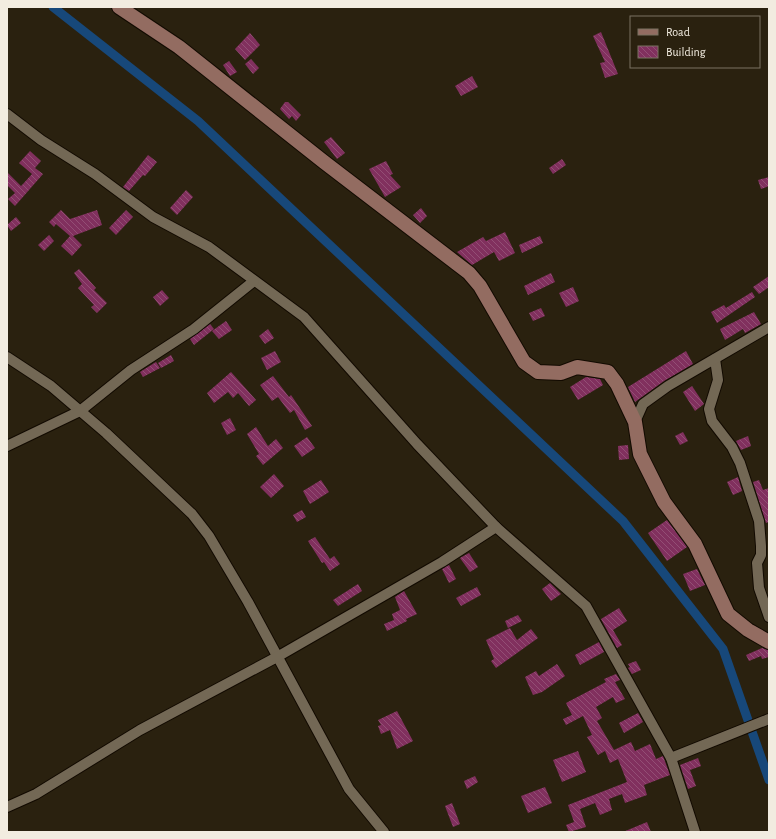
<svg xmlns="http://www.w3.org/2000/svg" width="776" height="839" font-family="'Alegreya Sans',sans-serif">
  <defs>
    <pattern id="building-back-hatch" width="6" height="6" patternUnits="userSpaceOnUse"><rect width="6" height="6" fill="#81305e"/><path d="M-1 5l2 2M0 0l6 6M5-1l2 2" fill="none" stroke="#934e75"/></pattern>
  </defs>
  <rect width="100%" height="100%" fill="#2a210f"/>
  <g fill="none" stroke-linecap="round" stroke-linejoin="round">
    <polyline stroke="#17487a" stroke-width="9" points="53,7 198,121 623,521 723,649 769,780"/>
  </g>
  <g fill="url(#building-back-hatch)">
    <polygon points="601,32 618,74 605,78 600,63 605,62 593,36"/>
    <polygon points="250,33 260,45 245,60 235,49"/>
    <polygon points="251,59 259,68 253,74 245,64"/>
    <polygon points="229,61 237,72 230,76 223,65"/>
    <polygon points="472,76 478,87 461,96 455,86"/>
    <polygon points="285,102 288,102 301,115 296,121 292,116 289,119 280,109"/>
    <polygon points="331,137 345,153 337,159 324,142"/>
    <polygon points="30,151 41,161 35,168 43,174 15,206 8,199 15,193 7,185 7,172 21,186 23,184 32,174 19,163"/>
    <polygon points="148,155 157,162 145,176 143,175 129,191 123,187"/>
    <polygon points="562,159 566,165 553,174 549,168"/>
    <polygon points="386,161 393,174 390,175 401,187 385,197 369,169"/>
    <polygon points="769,177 769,186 761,189 758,180"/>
    <polygon points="186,190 193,197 177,215 170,208"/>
    <polygon points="421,208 427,216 420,223 413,215"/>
    <polygon points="61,210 70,219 97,210 102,225 73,236 82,245 72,256 61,246 70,236 56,224 54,227 49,222"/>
    <polygon points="126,210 133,217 116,235 109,228"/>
    <polygon points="16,217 21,223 11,231 7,225"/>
    <polygon points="505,232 515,253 499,261 494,252 472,265 457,252 483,237 486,241"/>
    <polygon points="49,235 54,241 44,251 38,245"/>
    <polygon points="540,236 543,243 522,253 519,245"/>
    <polygon points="79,269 96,288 94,290 107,303 97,313 91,307 94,305 78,288 82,284 74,273"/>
    <polygon points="551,273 555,282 528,295 524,286"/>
    <polygon points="769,276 769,287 759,294 753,287"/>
    <polygon points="573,287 579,301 566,307 559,293"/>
    <polygon points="162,290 169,298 160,306 153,297"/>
    <polygon points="752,292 755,297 717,323 711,312 724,305 726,308"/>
    <polygon points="541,308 545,316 533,321 529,313"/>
    <polygon points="754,312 761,324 745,333 743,329 725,340 720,329"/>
    <polygon points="226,321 232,330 219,339 212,331"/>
    <polygon points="210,324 214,329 194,345 190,339"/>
    <polygon points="268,329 274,338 265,344 259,336"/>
    <polygon points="275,351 281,362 267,370 261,358"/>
    <polygon points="686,351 693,364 664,381 635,402 628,387"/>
    <polygon points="171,355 174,361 161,368 158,363"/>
    <polygon points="156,362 160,368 143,377 140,372"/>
    <polygon points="231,372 256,400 249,406 238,393 233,398 228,392 214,403 207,393"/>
    <polygon points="273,376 289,397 291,395 312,426 305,430 294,410 290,413 278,397 272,401 260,385"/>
    <polygon points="586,377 600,379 603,385 578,400 570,387"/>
    <polygon points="692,386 704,404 695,411 683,392"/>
    <polygon points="230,418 236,430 227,435 221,423"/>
    <polygon points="256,427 268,446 276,439 283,448 263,465 256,456 259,454 247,434"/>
    <polygon points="683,432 688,441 680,445 675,436"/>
    <polygon points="748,436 751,446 741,450 736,441"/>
    <polygon points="307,437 315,448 302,457 294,446"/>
    <polygon points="628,445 629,459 619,460 618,446"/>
    <polygon points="274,474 284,486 271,498 260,487"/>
    <polygon points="738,477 742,491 733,495 727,482"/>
    <polygon points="321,480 329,492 310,504 303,491"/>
    <polygon points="759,480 763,490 769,488 769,522 766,523 753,482"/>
    <polygon points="302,510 306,517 297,522 293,515"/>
    <polygon points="667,520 687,547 667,561 648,533"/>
    <polygon points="315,537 330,559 334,556 340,564 330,571 324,562 322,563 308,541"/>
    <polygon points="469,553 478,567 470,572 460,558"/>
    <polygon points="449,565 456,579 449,583 442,569"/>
    <polygon points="697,569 705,585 690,591 683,574"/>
    <polygon points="550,583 561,594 551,601 542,589"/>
    <polygon points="358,584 362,591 338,606 333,600"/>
    <polygon points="477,587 481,595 461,606 456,598"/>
    <polygon points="404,591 417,614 406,619 407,621 387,631 384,624 394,620 392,614 400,610 395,597"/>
    <polygon points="619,608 627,621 613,630 622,645 617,648 601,619"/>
    <polygon points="518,615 522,621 508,628 505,621"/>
    <polygon points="510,628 517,640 531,629 538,638 496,668 491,661 494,659 486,640"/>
    <polygon points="599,642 604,652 580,665 575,655"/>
    <polygon points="762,648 769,650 769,657 762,659 761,656 749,661 746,655"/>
    <polygon points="636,661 641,670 632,674 628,668 630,667 628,664"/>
    <polygon points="557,664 565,676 542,692 533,695 525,677 536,671 539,676"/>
    <polygon points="616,674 620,680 615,682 625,699 616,703 613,697 596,707 602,718 597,721 614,750 631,742 635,751 650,744 656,759 663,756 670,775 644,785 647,795 625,803 622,794 609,799 612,810 600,815 595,803 580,809 586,827 569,832 566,825 574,822 568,805 627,782 618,759 610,763 605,751 598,755 587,737 592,735 583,716 566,725 563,719 572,715 566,703 606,682 604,679"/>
    <polygon points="397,711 413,741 397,749 390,730 381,734 378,726 381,725 378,720"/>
    <polygon points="638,713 643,722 624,733 619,723"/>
    <polygon points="578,751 586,772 562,782 553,760"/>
    <polygon points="698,758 701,766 690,770 696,786 688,789 680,765"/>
    <polygon points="475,776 478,782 467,789 464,781"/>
    <polygon points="545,787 552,803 528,813 521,796"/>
    <polygon points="452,803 460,824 453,827 445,806"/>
    <polygon points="647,822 651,832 623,832"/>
  </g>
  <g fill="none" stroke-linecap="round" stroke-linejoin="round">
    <g stroke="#120a00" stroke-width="12">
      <g id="street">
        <polyline points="7,114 41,140 95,174 153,217 209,247 304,317 417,444 496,527 586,606 671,758 695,832"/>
        <polyline points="7,357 51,386 106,433 192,514 209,536 248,602 349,789 384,832"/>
        <polyline points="715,359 718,380 709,409 712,421 732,447 740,463 759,521 761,546 761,555 757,563 759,588 769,617"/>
        <polyline points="635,422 643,404 668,386 769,327"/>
        <polyline points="7,446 80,411 131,370 194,329 254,281"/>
        <polyline points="671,758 769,719"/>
        <polyline points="7,807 36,794 140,730 277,657 442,562 496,527"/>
      </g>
    </g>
    <g stroke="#120a00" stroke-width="16">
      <polyline id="secondary" points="119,7 179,47 324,162 469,273 480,286 524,362 538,372 561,373 577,367 608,372 617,384 635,422 640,454 664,502 695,544 728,614 748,630 769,642"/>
    </g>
    <use href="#street" stroke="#736855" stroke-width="10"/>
    <use href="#secondary" stroke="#936c61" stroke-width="14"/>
  </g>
  <rect width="776" height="839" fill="none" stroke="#f2ece0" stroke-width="16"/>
  <rect x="630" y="16" width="130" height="52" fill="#2a210f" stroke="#7a7263"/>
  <rect x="638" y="29" width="20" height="6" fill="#936c61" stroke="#7a7263"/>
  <text x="666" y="36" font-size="12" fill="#f2ece0">Road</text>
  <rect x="638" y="46" width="20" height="12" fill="url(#building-back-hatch)" stroke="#7a7263"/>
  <text x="666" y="56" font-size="12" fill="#f2ece0">Building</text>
</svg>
